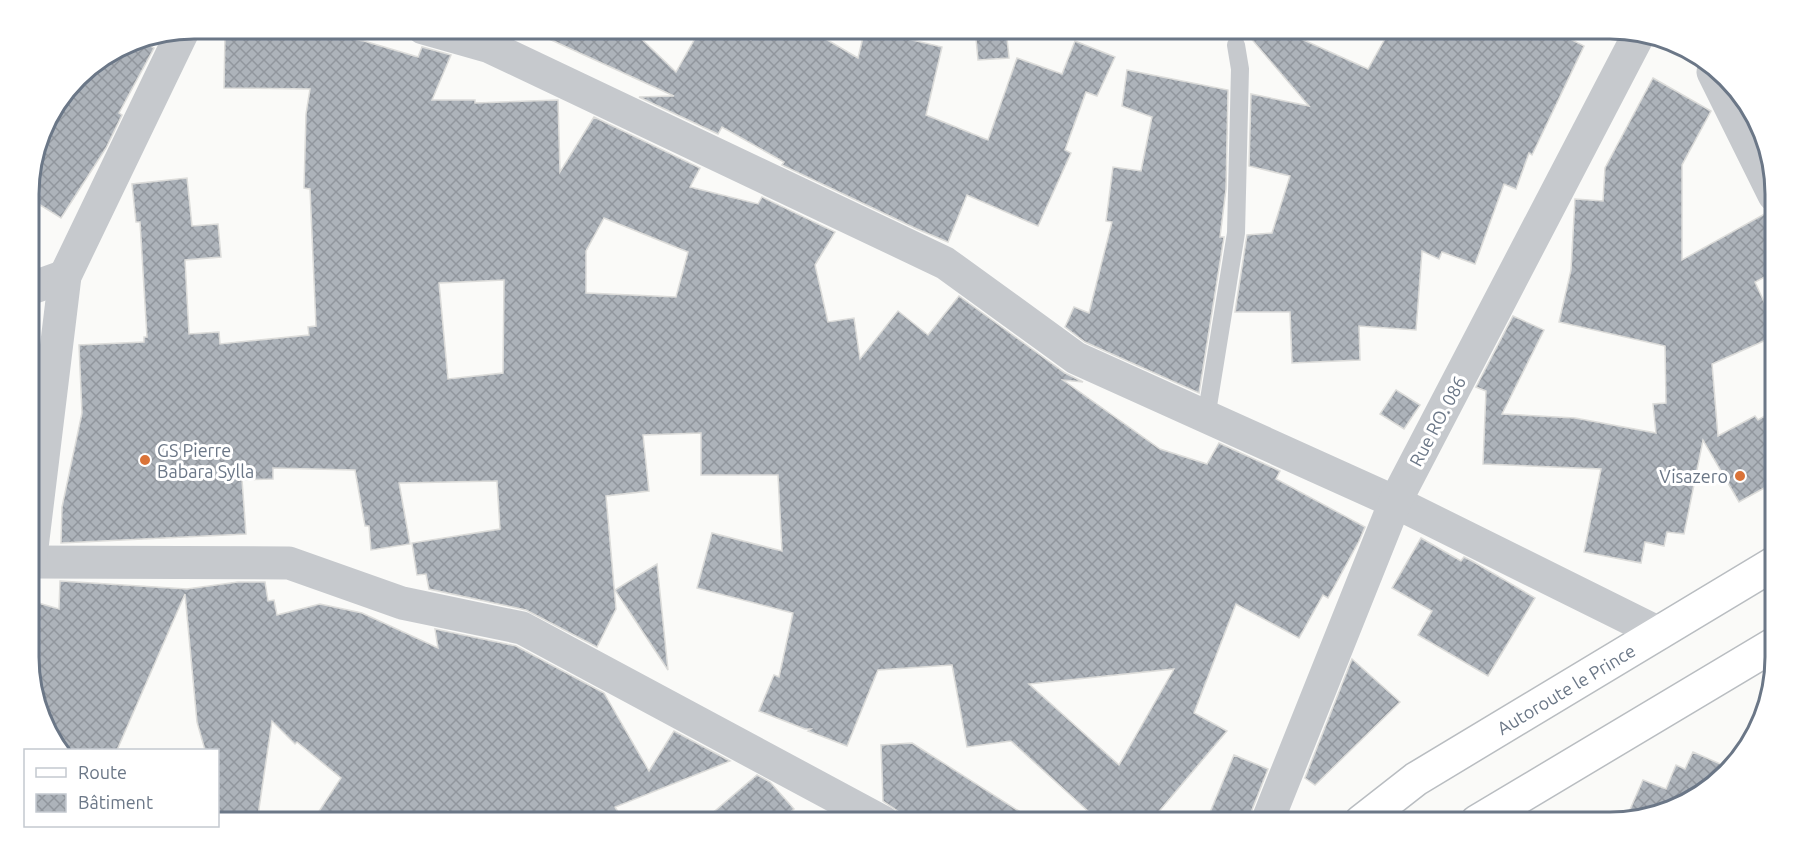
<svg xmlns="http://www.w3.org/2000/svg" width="1804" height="851" font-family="Ubuntu,sans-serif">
  <defs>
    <pattern id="building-cross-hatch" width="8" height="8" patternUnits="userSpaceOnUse" patternTransform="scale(1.5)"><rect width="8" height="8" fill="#adb3ba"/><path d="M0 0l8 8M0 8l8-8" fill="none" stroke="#91969d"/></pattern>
  </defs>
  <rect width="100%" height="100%" fill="#fafaf8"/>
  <g fill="url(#building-cross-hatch)" stroke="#dcdcda" stroke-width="1.5" fill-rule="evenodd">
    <polygon points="525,28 630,28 676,72 701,28 729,28 751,40 757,28 807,28 858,58 865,29 942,47 926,115 988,140 1017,58 1062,74 1075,41 1115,57 1097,96 1086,92 1065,150 1071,153 1038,226 967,195 948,242 917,229 782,165 784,162 722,127 718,134 639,97 674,96"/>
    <polygon points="975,28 1006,28 1009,58 978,60"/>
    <polygon points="1242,28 1277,28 1368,69 1391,28 1549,28 1584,46 1532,155 1529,153 1516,189 1504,184 1475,264 1442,252 1439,259 1422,251 1416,330 1359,326 1360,360 1292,363 1290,312 1235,312 1247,235 1272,233 1290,176 1249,166 1251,94 1309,106"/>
    <path d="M225 35H329L364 41 418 57 422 47 451 55 432 100H475V103L558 100 560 172 594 117 700 168 690 187 758 204 762 197 835 232 815 265 828 322 854 318 860 359 898 311 928 335 959 296 1065 373 1083 382 1063 380 1160 449 1207 464 1219 443 1280 471 1276 479 1365 527 1359 541 1328 598 1323 595 1299 638 1236 604 1194 713 1227 731 1150 822H1100L1011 741 967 747 952 665 878 670 847 746 808 731 811 729H805L759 711 774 675 779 677 793 613 697 588 712 533 782 551 778 475H701V433L643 435 649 491 606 496 616 609 597 647 526 610 429 589 426 574 417 575 412 543 500 529 497 481 399 483 410 544 371 550 369 526H365L355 470 273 468V479L242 480 246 534 61 543 62 507 82 413 79 345 144 342V337H147L140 222H136L132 184 187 178 192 226 218 224 221 257 185 260 189 334 219 332 220 344 309 335 308 327 316 326 310 189 304 188 306 114 310 89 224 88ZM604 218 688 252 676 297 586 293V251ZM504 280 503 373 448 379 439 283ZM1174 669 1119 765 1029 684Z"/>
    <polygon points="139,39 154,48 119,113 122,115 106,148 61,218 29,198 29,182 45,122 84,70 131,41"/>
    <polygon points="1127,70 1228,90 1226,189 1220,237 1224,237 1199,393 1085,342 1065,327 1074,307 1089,313 1112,222 1106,221 1113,167 1141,171 1152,117 1122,106"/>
    <polygon points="1653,78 1711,111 1682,165 1682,260 1768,212 1774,214 1774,272 1755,282 1775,326 1775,336 1712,364 1718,436 1755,416 1758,420 1775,410 1775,482 1739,502 1703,440 1684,534 1667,532 1664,546 1645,542 1641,563 1584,552 1601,469 1483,464 1486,391 1476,387 1513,316 1544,330 1502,414 1575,418 1656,433 1653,404 1666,403 1665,346 1559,322 1571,270 1575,199 1603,201 1605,168"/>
    <polygon points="1396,390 1420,405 1404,429 1380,414"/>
    <polygon points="1421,538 1461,561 1464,557 1472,561 1535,598 1488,676 1418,635 1432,611 1392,588"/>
    <polygon points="657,564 668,670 615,590"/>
    <polygon points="60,581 187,589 238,582 265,582 268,601 274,600 277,615 320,604 362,613 438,648 435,629 516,646 604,693 649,771 674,731 730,761 615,807 624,822 455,822 448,811 430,822 312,822 341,778 297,742 295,744 272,721 257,822 218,822 218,750 205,750 197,722 185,594 117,750 60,750 30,679 30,623 35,602 59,609"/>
    <polygon points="1352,659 1400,702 1315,785 1305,778"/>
    <polygon points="912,743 1036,822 902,822 899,812 883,801 881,745"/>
    <polygon points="1693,752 1725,766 1702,794 1625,821 1643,780 1666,789 1676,765 1685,769"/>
    <polygon points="1234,755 1268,769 1250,815 1249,822 1206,822"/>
    <polygon points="757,775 770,782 794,809 779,822 702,822"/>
  </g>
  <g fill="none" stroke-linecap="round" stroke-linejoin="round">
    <g stroke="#b9bdc1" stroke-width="36">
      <g id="primary">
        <polyline points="1361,822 1416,779 1775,563"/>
        <polyline points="1477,822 1775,644"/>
      </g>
    </g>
    <polyline stroke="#c6c9cd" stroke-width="18" points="1206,418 1236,233 1240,69 1236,45"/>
    <g stroke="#c6c9cd" stroke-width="33">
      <polyline points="423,28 490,47 945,263 1076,358 1395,502 1659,633"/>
      <polyline points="1713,72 1774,195"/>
      <polyline points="29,289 65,276"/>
      <polyline points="30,562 289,563 402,603 522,628 883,822"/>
      <polyline points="30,564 65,276 183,31"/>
      <polyline points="1267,822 1395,502 1639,34"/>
    </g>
    <use href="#primary" stroke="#fff" stroke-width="33"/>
  </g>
  <g fill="#da7338" stroke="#fff" stroke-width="2">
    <circle cx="145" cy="460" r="6"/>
    <circle cx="1740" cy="476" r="6"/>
  </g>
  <g text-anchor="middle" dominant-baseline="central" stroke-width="6" stroke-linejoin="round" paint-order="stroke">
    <g font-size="18" fill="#6b7787" stroke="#fff">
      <text transform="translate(1437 421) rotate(-62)">Rue RO. 086</text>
      <text transform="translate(1566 689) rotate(-31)">Autoroute le Prince</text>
    </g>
    <g font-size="18" fill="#6b7787" stroke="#fff" text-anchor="start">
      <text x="157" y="450">GS Pierre<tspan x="157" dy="21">Babara Sylla</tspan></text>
      <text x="1728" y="476" text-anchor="end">Visazero</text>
    </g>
  </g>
  <path d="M0 0H1804V851H0ZM194 39H1610A155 155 0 0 1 1765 194V657A155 155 0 0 1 1610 812H194A155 155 0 0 1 39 657V194A155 155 0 0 1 194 39Z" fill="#fff" fill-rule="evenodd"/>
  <path fill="none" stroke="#6b7787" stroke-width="3" d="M194 39H1610A155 155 0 0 1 1765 194V657A155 155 0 0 1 1610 812H194A155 155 0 0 1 39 657V194A155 155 0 0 1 194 39Z"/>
  <rect x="24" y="749" width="195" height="78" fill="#ffffff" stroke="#c4c9cf" stroke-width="1.5"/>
  <rect x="36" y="768" width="30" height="9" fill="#ffffff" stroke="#c4c9cf" stroke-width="1.5"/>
  <text x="78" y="779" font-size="18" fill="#6b7787">Route</text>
  <rect x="36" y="794" width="30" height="18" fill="url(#building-cross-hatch)" stroke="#c4c9cf" stroke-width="1.5"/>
  <text x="78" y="809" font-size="18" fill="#6b7787">Bâtiment</text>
</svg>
